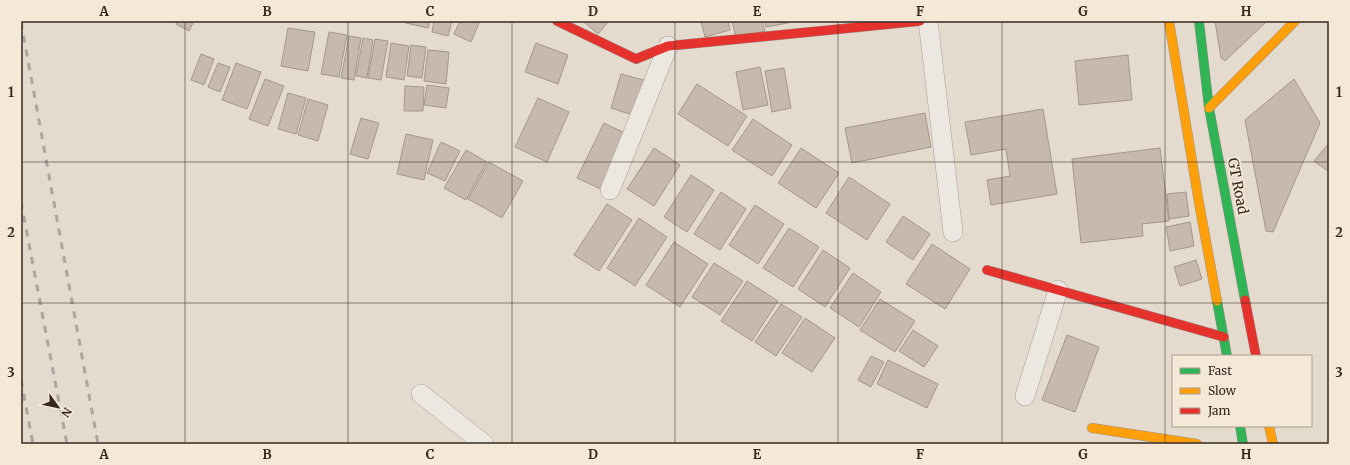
<svg xmlns="http://www.w3.org/2000/svg" width="1350" height="465" font-family="Merriweather,serif">
  <rect width="100%" height="100%" fill="#e4dbce"/>
  <g fill="#c8b9af" stroke="#a4978e">
    <polygon points="178,21 194,21 189,31 176,24"/>
    <polygon points="406,21 430,21 428,28 406,23"/>
    <polygon points="434,21 452,21 448,36 432,32"/>
    <polygon points="460,21 480,21 471,42 454,34"/>
    <polygon points="583,21 609,21 598,34"/>
    <polygon points="701,21 728,21 730,30 705,37"/>
    <polygon points="732,21 762,21 765,31 736,38"/>
    <polygon points="765,21 788,21 788,23 766,27"/>
    <polygon points="1215,21 1263,21 1265,23 1225,61 1221,58"/>
    <polygon points="288,28 315,32 308,71 281,66"/>
    <polygon points="329,32 347,35 339,77 321,74"/>
    <polygon points="349,36 361,38 354,80 341,78"/>
    <polygon points="363,38 373,40 367,78 356,76"/>
    <polygon points="375,39 388,41 381,80 368,78"/>
    <polygon points="391,43 409,46 404,80 386,77"/>
    <polygon points="536,43 568,55 558,84 525,72"/>
    <polygon points="411,45 426,47 422,78 407,76"/>
    <polygon points="428,50 449,52 446,84 424,81"/>
    <polygon points="201,54 214,59 204,85 191,80"/>
    <polygon points="1128,55 1132,100 1079,105 1075,61"/>
    <polygon points="218,63 230,67 220,92 208,87"/>
    <polygon points="236,63 261,72 247,109 222,100"/>
    <polygon points="760,67 768,105 743,110 736,72"/>
    <polygon points="784,68 791,108 772,112 765,71"/>
    <polygon points="621,74 647,81 636,116 611,108"/>
    <polygon points="265,79 284,86 268,126 249,119"/>
    <polygon points="1294,79 1320,123 1273,232 1266,231 1245,120"/>
    <polygon points="697,84 747,116 728,146 678,114"/>
    <polygon points="427,85 449,88 446,108 424,105"/>
    <polygon points="405,86 424,87 423,111 404,111"/>
    <polygon points="288,93 306,98 296,134 278,129"/>
    <polygon points="538,98 569,112 547,162 515,147"/>
    <polygon points="308,99 328,105 318,141 298,135"/>
    <polygon points="1043,109 1057,194 991,205 987,180 1010,176 1006,149 971,155 965,122"/>
    <polygon points="925,113 931,147 852,163 845,128"/>
    <polygon points="361,118 379,123 368,159 350,154"/>
    <polygon points="753,119 792,145 772,176 732,150"/>
    <polygon points="604,123 631,136 605,191 577,178"/>
    <polygon points="406,134 433,140 424,180 397,174"/>
    <polygon points="441,142 460,151 445,181 427,173"/>
    <polygon points="1329,143 1329,172 1314,161"/>
    <polygon points="654,148 680,165 654,206 627,189"/>
    <polygon points="801,148 839,173 816,208 778,183"/>
    <polygon points="1160,148 1169,221 1142,224 1143,236 1081,243 1072,159"/>
    <polygon points="466,150 487,162 466,200 444,188"/>
    <polygon points="489,162 523,181 502,218 468,199"/>
    <polygon points="691,175 714,190 687,232 664,217"/>
    <polygon points="849,177 890,204 867,240 826,213"/>
    <polygon points="721,192 746,209 720,250 694,234"/>
    <polygon points="1186,192 1189,216 1169,219 1167,194"/>
    <polygon points="607,204 632,220 599,271 574,255"/>
    <polygon points="755,205 784,224 758,264 729,245"/>
    <polygon points="903,216 930,234 913,260 886,242"/>
    <polygon points="639,218 667,237 635,286 607,268"/>
    <polygon points="1190,222 1194,246 1170,251 1166,227"/>
    <polygon points="789,228 819,247 793,287 763,268"/>
    <polygon points="674,242 708,264 680,307 646,285"/>
    <polygon points="932,244 970,269 945,309 906,284"/>
    <polygon points="823,250 850,268 825,307 798,289"/>
    <polygon points="1196,260 1202,279 1180,286 1174,267"/>
    <polygon points="714,263 743,281 720,315 692,297"/>
    <polygon points="853,273 881,292 859,327 830,308"/>
    <polygon points="747,281 778,301 752,341 721,321"/>
    <polygon points="880,299 915,321 895,352 860,330"/>
    <polygon points="781,304 802,317 776,356 755,342"/>
    <polygon points="805,318 835,338 812,372 782,353"/>
    <polygon points="913,330 938,346 924,367 899,351"/>
    <polygon points="1067,335 1099,347 1075,412 1042,400"/>
    <polygon points="871,356 884,362 871,387 858,380"/>
    <polygon points="888,360 938,384 927,408 877,384"/>
  </g>
  <g fill="none" stroke-linecap="round" stroke-linejoin="round">
    <g stroke="#a9a198" stroke-width="20">
      <g id="street">
        <polyline points="928,21 953,232"/>
        <polyline points="610,190 668,46"/>
        <polyline points="421,394 484,444"/>
        <polyline points="1025,396 1058,290"/>
      </g>
    </g>
    <g stroke="#999087" stroke-width="10">
      <g id="fast">
        <polyline points="1199,21 1209,108 1245,300"/>
        <polyline points="1217,301 1227,356"/>
        <polyline points="1240,426 1243,444"/>
      </g>
    </g>
    <g stroke="#999087" stroke-width="10">
      <g id="slow">
        <polyline points="1169,21 1199,203 1217,301"/>
        <polyline points="1209,108 1295,21"/>
        <polyline points="1269,426 1273,444"/>
        <polyline points="1092,428 1197,444"/>
      </g>
    </g>
    <g stroke="#999087" stroke-width="10">
      <g id="jam">
        <polyline points="557,21 636,59 668,46 920,21"/>
        <polyline points="987,270 1224,337"/>
        <polyline points="1245,300 1256,356"/>
      </g>
    </g>
    <use href="#street" stroke="#ece7e0" stroke-width="19"/>
    <use href="#fast" stroke="#30b455" stroke-width="9"/>
    <use href="#slow" stroke="#ff9f0a" stroke-width="9"/>
    <use href="#jam" stroke="#e5322d" stroke-width="9"/>
    <g stroke="#aca6a0" stroke-width="3" stroke-dasharray="7 7" stroke-linecap="butt">
      <polyline points="21,22 98,444"/>
      <polyline points="21,202 67,444"/>
      <polyline points="21,380 33,444"/>
    </g>
  </g>
  <path fill="none" stroke="#382920" stroke-width="1" stroke-opacity="0.55" d="M185 21V444M348 21V444M512 21V444M675 21V444M838 21V444M1002 21V444M1165 21V444M21 162H1329M21 303H1329"/>
  <g text-anchor="middle" dominant-baseline="central" stroke-width="3.5" stroke-linejoin="round" paint-order="stroke">
    <g font-size="14" fill="#382920" stroke="#f4e8d6">
      <text transform="translate(1238 186) rotate(79)">GT Road</text>
    </g>
  </g>
  <rect width="1350" height="465" fill="none" stroke="#f4e8d6" stroke-width="44"/>
  <rect x="1172" y="355" width="140" height="72" fill="#f4e8d6" stroke="#a99c8d"/>
  <rect x="1180" y="368" width="20" height="6" fill="#30b455" stroke="#a99c8d"/>
  <text x="1208" y="375" font-size="12" fill="#382920">Fast</text>
  <rect x="1180" y="388" width="20" height="6" fill="#ff9f0a" stroke="#a99c8d"/>
  <text x="1208" y="395" font-size="12" fill="#382920">Slow</text>
  <rect x="1180" y="408" width="20" height="6" fill="#e5322d" stroke="#a99c8d"/>
  <text x="1208" y="415" font-size="12" fill="#382920">Jam</text>
  <g transform="translate(58 407) rotate(123)" stroke="#f4e8d6" stroke-width="3" paint-order="stroke">
  <path d="M0-3L7 15L0 10L-7 15Z" fill="#382920"/>
  <text y="-6" font-size="11" font-weight="bold" text-anchor="middle" fill="#382920">N</text>
  </g>
  <rect x="22" y="22" width="1306" height="421" fill="none" stroke="#382920" stroke-width="1.5"/>
  <g font-size="13" text-anchor="middle" font-weight="bold" fill="#382920">
    <text x="104" y="16">A</text>
    <text x="267" y="16">B</text>
    <text x="430" y="16">C</text>
    <text x="593" y="16">D</text>
    <text x="757" y="16">E</text>
    <text x="920" y="16">F</text>
    <text x="1083" y="16">G</text>
    <text x="1246" y="16">H</text>
    <text x="11" y="97">1</text>
    <text x="1339" y="97">1</text>
    <text x="11" y="237">2</text>
    <text x="1339" y="237">2</text>
    <text x="11" y="377">3</text>
    <text x="1339" y="377">3</text>
    <text x="104" y="459">A</text>
    <text x="267" y="459">B</text>
    <text x="430" y="459">C</text>
    <text x="593" y="459">D</text>
    <text x="757" y="459">E</text>
    <text x="920" y="459">F</text>
    <text x="1083" y="459">G</text>
    <text x="1246" y="459">H</text>
  </g>
</svg>
